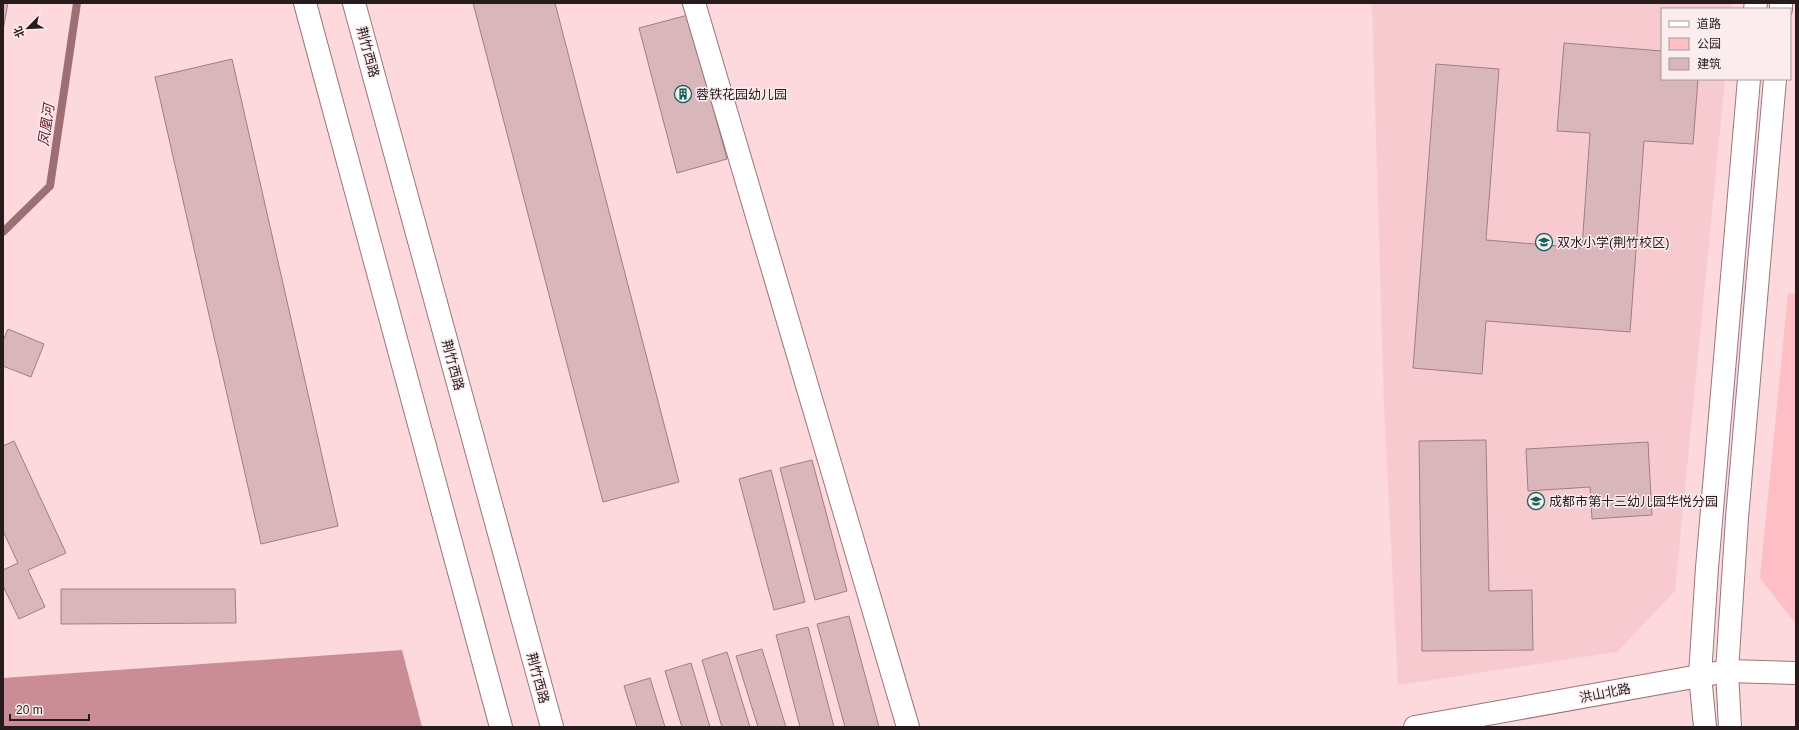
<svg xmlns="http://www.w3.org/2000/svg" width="1799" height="730" font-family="Helvetica,'Noto Sans SC',sans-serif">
  <rect width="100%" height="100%" fill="#fdd8dc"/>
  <polygon fill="#f7cad0" points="1372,3 1733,3 1732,9 1662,9 1662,79 1725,79 1675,591 1617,652 1398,685 1384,405"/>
  <polygon fill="#febec6" points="1788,293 1796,294 1796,624 1760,578"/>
  <polygon fill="#cb8d95" points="402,650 422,727 3,727 3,678"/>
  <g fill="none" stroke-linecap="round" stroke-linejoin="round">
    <polyline stroke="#9d6e74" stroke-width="8" points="3,232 50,186 77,3"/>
  </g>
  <g fill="#d9b6ba" stroke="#9f7e82">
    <polygon points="3,3 8,3 3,30"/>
    <polygon points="473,3 555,3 679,482 603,502"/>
    <polygon points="688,15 727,159 677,173 639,28"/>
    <polygon points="1564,43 1662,51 1662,79 1698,79 1693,144 1644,141 1630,332 1486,321 1482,374 1413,368 1436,64 1499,69 1486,240 1582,248 1590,133 1557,131"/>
    <polygon points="232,59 338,526 261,544 155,77"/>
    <polygon points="8,329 44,344 31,377 3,366 3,341"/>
    <polygon points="1486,440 1489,591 1532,590 1533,650 1422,651 1419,441"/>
    <polygon points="14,441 66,553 28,570 45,607 19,619 3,586 3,570 18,563 3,531 3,446"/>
    <polygon points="1648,442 1652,515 1592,519 1590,487 1528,491 1526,449"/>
    <polygon points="812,460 847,591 815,600 780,468"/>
    <polygon points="771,470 805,602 774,610 739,479"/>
    <polygon points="61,589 235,589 236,623 61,624"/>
    <polygon points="849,616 879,727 845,727 817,624"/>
    <polygon points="808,627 834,727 800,727 776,635"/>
    <polygon points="762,649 786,727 758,727 736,656"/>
    <polygon points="727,652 750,727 722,727 702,660"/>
    <polygon points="691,663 710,727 682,727 665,671"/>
    <polygon points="650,678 665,727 637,727 624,686"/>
  </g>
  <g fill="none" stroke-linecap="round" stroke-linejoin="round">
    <g stroke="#98777b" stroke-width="24">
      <g id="minor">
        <polyline points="694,3 908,727"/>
        <polyline points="1755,9 1756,3"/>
        <polyline points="1781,9 1781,3"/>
        <polyline points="1415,727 1727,671 1796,673"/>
        <polyline points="1705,727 1700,675 1707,568 1749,79"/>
        <polyline points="1730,727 1727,671 1737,518 1775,79"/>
      </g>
    </g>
    <g stroke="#98777b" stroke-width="24">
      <g id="major">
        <polyline points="305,3 501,727"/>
        <polyline points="354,3 552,727"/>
      </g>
    </g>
    <use href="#minor" stroke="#fff" stroke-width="22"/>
    <use href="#major" stroke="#fff" stroke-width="22"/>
  </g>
  <defs>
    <g id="building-ring" transform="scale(0.9)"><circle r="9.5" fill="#fbeced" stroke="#15635f" stroke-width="1.5"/><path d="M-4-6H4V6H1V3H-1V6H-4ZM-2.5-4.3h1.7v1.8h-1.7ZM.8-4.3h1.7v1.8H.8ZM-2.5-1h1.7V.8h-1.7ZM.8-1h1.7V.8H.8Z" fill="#15635f"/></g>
    <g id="school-ring" transform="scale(0.9)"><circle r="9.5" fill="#fbeced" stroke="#15635f" stroke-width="1.5"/><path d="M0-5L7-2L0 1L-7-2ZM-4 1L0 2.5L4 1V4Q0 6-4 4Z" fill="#15635f"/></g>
  </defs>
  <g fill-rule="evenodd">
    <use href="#building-ring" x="683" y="94"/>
    <use href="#school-ring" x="1544" y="242"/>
    <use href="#school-ring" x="1536" y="501"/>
  </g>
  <g text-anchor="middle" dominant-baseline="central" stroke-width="3" stroke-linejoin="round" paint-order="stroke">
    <g font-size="13" fill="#281b1d" stroke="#fbeced">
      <text transform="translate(368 52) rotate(75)">荆竹西路</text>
      <text transform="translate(453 365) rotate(75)">荆竹西路</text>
      <text transform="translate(538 678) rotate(75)">荆竹西路</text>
      <text transform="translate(1605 693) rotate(-11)">洪山北路</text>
    </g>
    <g font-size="13" fill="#281b1d" stroke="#fbeced" text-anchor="start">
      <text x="696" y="94">蓉铁花园幼儿园</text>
      <text x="1557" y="242">双水小学(荆竹校区)</text>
      <text x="1549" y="501">成都市第十三幼儿园华悦分园</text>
    </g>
    <g font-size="14" font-style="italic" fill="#5f1428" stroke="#fbeced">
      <text transform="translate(46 125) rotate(-82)">凤凰河</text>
    </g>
  </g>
  <rect width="1799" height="730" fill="none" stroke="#281b1d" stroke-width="8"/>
  <rect x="1661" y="8" width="130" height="72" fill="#fbeced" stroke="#a7989a"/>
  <rect x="1669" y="21" width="20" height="6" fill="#ffffff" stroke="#a7989a"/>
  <text x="1697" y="28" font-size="12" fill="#281b1d">道路</text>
  <rect x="1669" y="38" width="20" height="12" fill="#febec6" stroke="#a7989a"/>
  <text x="1697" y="48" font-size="12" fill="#281b1d">公园</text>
  <rect x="1669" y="58" width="20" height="12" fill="#d9b6ba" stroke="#a7989a"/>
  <text x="1697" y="68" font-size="12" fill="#281b1d">建筑</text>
  <g transform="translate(28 28) rotate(246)" stroke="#fbeced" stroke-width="3" paint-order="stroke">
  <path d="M0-3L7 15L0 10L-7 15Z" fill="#281b1d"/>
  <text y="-6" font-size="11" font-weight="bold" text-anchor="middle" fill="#281b1d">北</text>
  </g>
  <path d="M10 714v6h79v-6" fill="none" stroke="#281b1d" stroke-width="2"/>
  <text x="16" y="714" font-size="12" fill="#281b1d" stroke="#fbeced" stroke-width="3" paint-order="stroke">20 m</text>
</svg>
